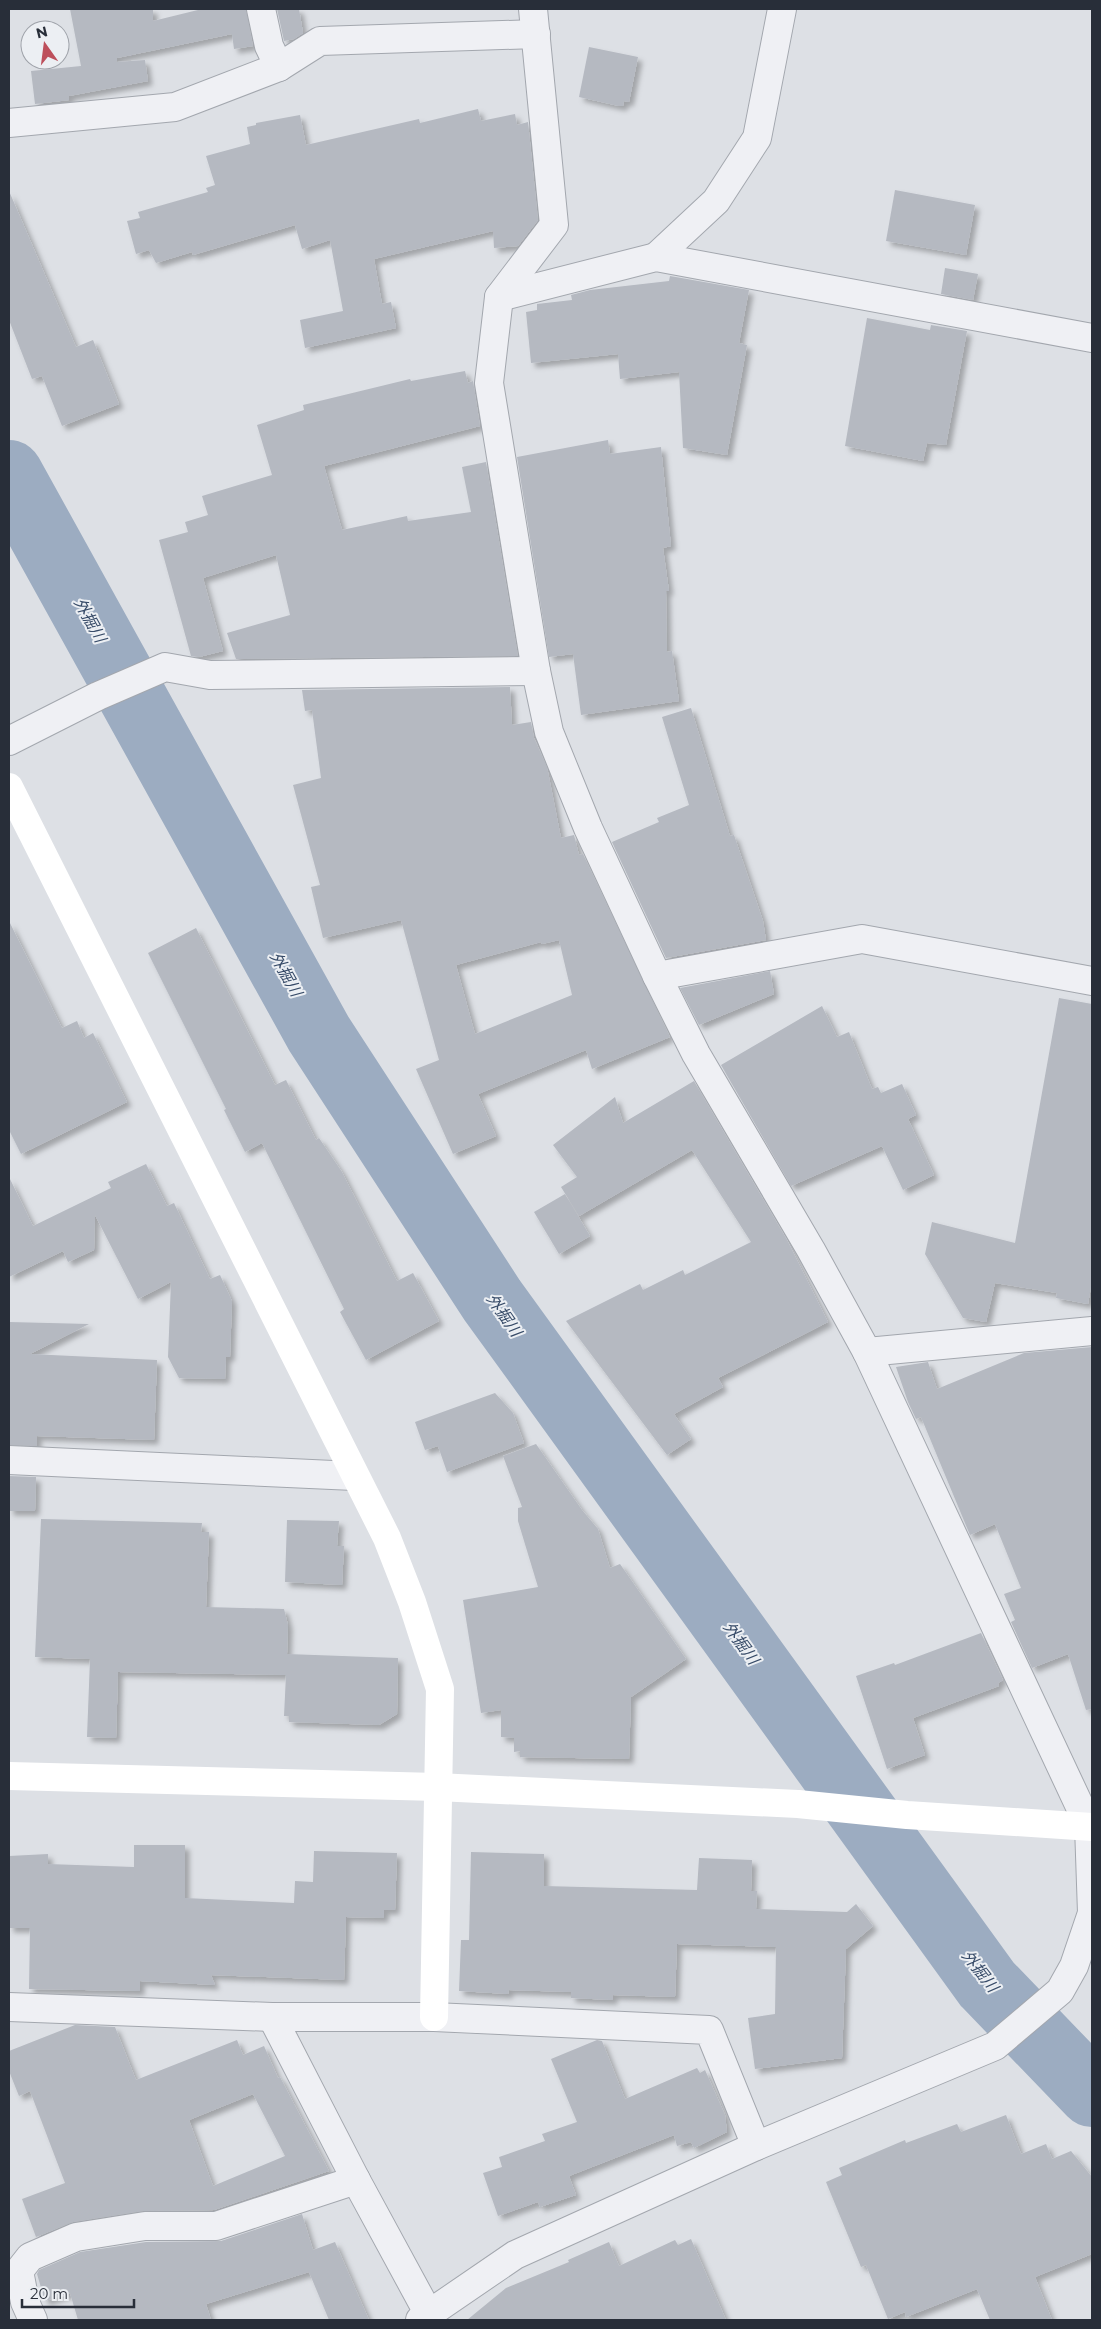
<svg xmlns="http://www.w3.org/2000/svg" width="1101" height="2329" font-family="Montserrat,'Noto Sans JP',sans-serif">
  <defs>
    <filter id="shadow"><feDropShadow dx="4.5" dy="4.5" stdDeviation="2.5" flood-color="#0004"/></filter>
  </defs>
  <rect width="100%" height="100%" fill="#dde0e5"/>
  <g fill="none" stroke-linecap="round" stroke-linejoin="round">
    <polyline stroke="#9cacc1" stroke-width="68" points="9,474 319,1034 492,1300 987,1984 1092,2093"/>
  </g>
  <g fill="#b5b9c1" fill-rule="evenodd" filter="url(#shadow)">
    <polygon points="70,9 153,9 153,21 202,9 246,9 253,46 234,49 232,34 117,58 117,62 145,60 148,81 69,96 69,100 35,104 31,71 81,66"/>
    <polygon points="277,9 299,9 303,33 294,39 284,41"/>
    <polygon points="589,47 638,57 629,102 624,101 623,106 619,106 579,97"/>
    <polygon points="478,109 481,121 515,114 517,125 528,122 538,220 518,246 494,248 493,231 374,259 382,304 391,302 396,328 305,348 300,320 343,311 330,240 302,249 295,225 193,255 192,252 156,263 149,250 136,254 127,221 140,218 138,212 208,192 206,188 215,185 206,156 250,144 247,127 256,125 256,123 300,115 306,145 419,119 420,123"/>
    <polygon points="895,190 975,205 966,255 886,241"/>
    <polygon points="9,191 76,347 93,340 119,404 62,426 42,376 32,379 9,320"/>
    <polygon points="945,268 978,274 973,300 941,294"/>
    <polygon points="670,276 749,290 739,343 747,345 727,455 683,448 679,372 620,379 618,354 531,363 526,312 537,310 537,304 572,300 571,295 590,290 669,281"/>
    <polygon points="867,318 930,330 931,325 967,331 946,445 927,443 923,461 845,446"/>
    <polygon points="465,371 468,383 473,381 480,426 324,466 342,530 407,516 408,521 471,512 462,467 486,462 518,656 236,659 227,633 290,615 276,555 203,578 223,651 199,657 191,656 159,540 188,532 185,522 208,515 202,496 272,475 257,425 304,410 303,405 410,379 411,381"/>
    <polygon points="608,440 610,454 661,447 671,546 663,548 669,591 666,591 667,652 672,651 679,701 581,715 573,654 549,657 517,457"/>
    <path d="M510 687 512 725 531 722 534 738 547 767 561 838 574 835 579 855 583 854 670 1037 592 1069 586 1050 478 1094 496 1136 453 1154 416 1069 439 1060 401 920 323 938 311 887 320 885 293 785 321 778 312 710 305 711 302 690ZM559 940 572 995 475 1034 456 965 541 942 542 944Z"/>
    <polygon points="691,708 730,836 734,835 763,921 766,940 666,958 612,842 659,822 657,818 689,805 662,717"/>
    <polygon points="9,921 62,1028 77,1021 84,1038 93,1033 127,1102 21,1154 9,1130"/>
    <polygon points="196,928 275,1085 286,1080 316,1140 319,1138 342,1172 397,1281 413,1273 439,1321 366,1360 340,1312 344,1309 262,1143 245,1152 224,1110 226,1109 148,953"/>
    <polygon points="770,971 774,994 699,1025 680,988"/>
    <polygon points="1059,998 1092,1004 1092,1281 1088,1304 1056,1298 1057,1293 995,1283 986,1322 963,1318 925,1254 932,1222 1015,1243"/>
    <polygon points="822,1006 837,1037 849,1032 872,1089 878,1087 881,1093 902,1084 916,1115 908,1119 934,1175 903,1190 882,1146 791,1186 721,1065"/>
    <polygon points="694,1081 787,1240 828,1322 718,1378 723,1387 674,1414 691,1439 667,1455 566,1321 640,1284 643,1290 683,1270 685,1275 751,1242 692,1150 579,1216 561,1187 577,1177 553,1145 615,1097 623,1123"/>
    <polygon points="146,1164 167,1206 174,1203 210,1279 220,1275 232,1301 230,1357 226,1357 225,1379 179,1378 168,1357 171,1282 138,1299 95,1215 94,1250 68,1262 63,1251 9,1277 9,1177 33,1226 111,1188 108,1182"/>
    <polygon points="565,1194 590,1236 559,1254 534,1212"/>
    <polygon points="9,1322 89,1324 30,1354 157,1360 154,1440 37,1436 37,1446 9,1445"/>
    <polygon points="1092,1347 1092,1709 1086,1710 1068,1654 1032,1668 1011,1622 1015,1620 1004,1594 1021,1588 995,1524 970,1535 921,1417 916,1419 908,1402 896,1367 928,1362 937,1389 1024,1353"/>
    <polygon points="495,1393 513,1413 524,1443 447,1472 438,1446 425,1450 415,1422"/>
    <polygon points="536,1444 582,1510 598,1529 610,1568 620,1564 686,1659 631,1697 629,1759 520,1757 520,1751 514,1752 514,1738 501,1737 501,1710 481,1713 463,1600 538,1587 518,1521 518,1508 522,1507 503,1456"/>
    <polygon points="9,1476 36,1477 35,1511 9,1511"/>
    <polygon points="41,1519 202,1523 201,1532 209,1532 206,1607 284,1609 288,1625 287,1654 398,1658 397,1714 379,1725 289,1722 289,1716 284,1716 286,1675 118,1672 116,1738 87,1737 90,1659 35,1657"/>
    <polygon points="287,1520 339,1521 337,1546 344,1546 342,1585 285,1582"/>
    <polygon points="981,1633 1003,1680 998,1683 999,1686 913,1718 925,1755 887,1769 856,1676 894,1663 895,1665"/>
    <polygon points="134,1845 185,1845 185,1898 294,1903 295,1881 313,1882 314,1851 397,1853 395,1910 384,1910 384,1918 346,1917 344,1980 211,1975 215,1985 140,1981 140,1991 29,1989 30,1928 9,1928 9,1856 48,1854 48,1864 134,1867"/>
    <polygon points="471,1852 544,1854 544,1886 697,1890 699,1858 752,1860 751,1891 757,1891 756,1909 847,1912 856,1904 873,1926 846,1949 842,2058 755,2069 748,2018 775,2014 776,1947 677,1944 675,1997 613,1995 613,2000 571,1998 571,1992 509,1990 508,1994 459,1991 461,1940 469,1940"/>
    <path d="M75 2025 115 2027 136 2080 237 2040 243 2055 264 2046 278 2078 280 2077 329 2171 214 2210 143 2211 73 2222 36 2237 22 2199 65 2183 30 2091 19 2096 9 2071V2051ZM253 2094 285 2156 213 2186 189 2120Z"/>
    <polygon points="597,2040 602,2041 625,2099 697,2068 700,2073 705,2070 725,2115 727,2132 694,2148 691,2142 677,2146 674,2135 569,2176 576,2195 540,2207 538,2202 498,2216 483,2173 502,2167 499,2157 545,2141 542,2134 577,2122 551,2059"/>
    <polygon points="1006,2115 1021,2154 1046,2144 1052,2159 1071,2151 1092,2177 1092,2254 1035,2277 1052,2320 990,2320 977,2289 906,2317 905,2312 888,2319 866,2265 861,2267 826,2182 842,2175 839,2168 905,2140 906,2143 957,2124 961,2132"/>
    <polygon points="302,2214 313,2250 335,2242 369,2320 329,2320 309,2272 206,2304 211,2320 78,2320 70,2293 45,2301 37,2274 39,2270 80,2252 146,2242 221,2241"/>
    <polygon points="691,2239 726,2320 467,2320 506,2288 569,2262 568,2260 609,2242 619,2266 675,2240 678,2245"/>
  </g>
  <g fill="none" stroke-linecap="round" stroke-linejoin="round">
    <g stroke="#a3a7ae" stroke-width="30">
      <g id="street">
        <polyline points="261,9 269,46 279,67"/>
        <polyline points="9,123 175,107 279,67 320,41 536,34"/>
        <polyline points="656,257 716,201 757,138 782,9"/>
        <polyline points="499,297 656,257 1092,338"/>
        <polyline points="9,741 98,696 165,667 210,675 536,671"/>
        <polyline points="657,976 862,939 1092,981"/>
        <polyline points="867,1352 1092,1331"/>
        <polyline points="9,1460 354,1476"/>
        <polyline points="9,2007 272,2017 434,2017 709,2030 756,2146"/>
        <polyline points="272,2017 356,2180 432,2320"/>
        <polyline points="33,2320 25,2302 19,2271 30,2257 76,2237 145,2226 216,2226 356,2180"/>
        <polyline points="420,2320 515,2255 756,2146 995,2046 1060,1991 1074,1966 1092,1913 1089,1826 867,1352 811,1250 696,1054 657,976 588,828 549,732 536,671 489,383 499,297 554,225 533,9"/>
      </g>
    </g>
    <use href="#street" stroke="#eff0f4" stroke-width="28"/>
    <g stroke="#fff" stroke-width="28">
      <polyline points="9,787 387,1538 412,1602 440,1689 434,2017"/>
      <polyline points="9,1776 437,1787 798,1804 907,1815 1092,1827"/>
    </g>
  </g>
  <g text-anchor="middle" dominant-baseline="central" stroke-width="4" stroke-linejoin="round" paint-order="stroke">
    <g font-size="16" font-style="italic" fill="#374b68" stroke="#eceff3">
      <text transform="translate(90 620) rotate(61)">外掘川</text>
      <text transform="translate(286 974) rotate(61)">外掘川</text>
      <text transform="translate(504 1315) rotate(55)">外掘川</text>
      <text transform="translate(741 1643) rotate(54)">外掘川</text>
      <text transform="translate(980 1971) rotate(52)">外掘川</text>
    </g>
  </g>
  <rect width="1101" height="2329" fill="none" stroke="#282e39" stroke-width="20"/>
  <g transform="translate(45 45) rotate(346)"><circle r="24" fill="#eceff3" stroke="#9ea2a9"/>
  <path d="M0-4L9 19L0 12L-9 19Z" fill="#bd4f5b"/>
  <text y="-8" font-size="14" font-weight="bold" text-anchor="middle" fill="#282e39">N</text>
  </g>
  <path d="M22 2299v8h112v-8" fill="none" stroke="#282e39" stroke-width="2.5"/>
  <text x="30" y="2299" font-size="15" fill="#282e39" stroke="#eceff3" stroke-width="4" paint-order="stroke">20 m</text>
</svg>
